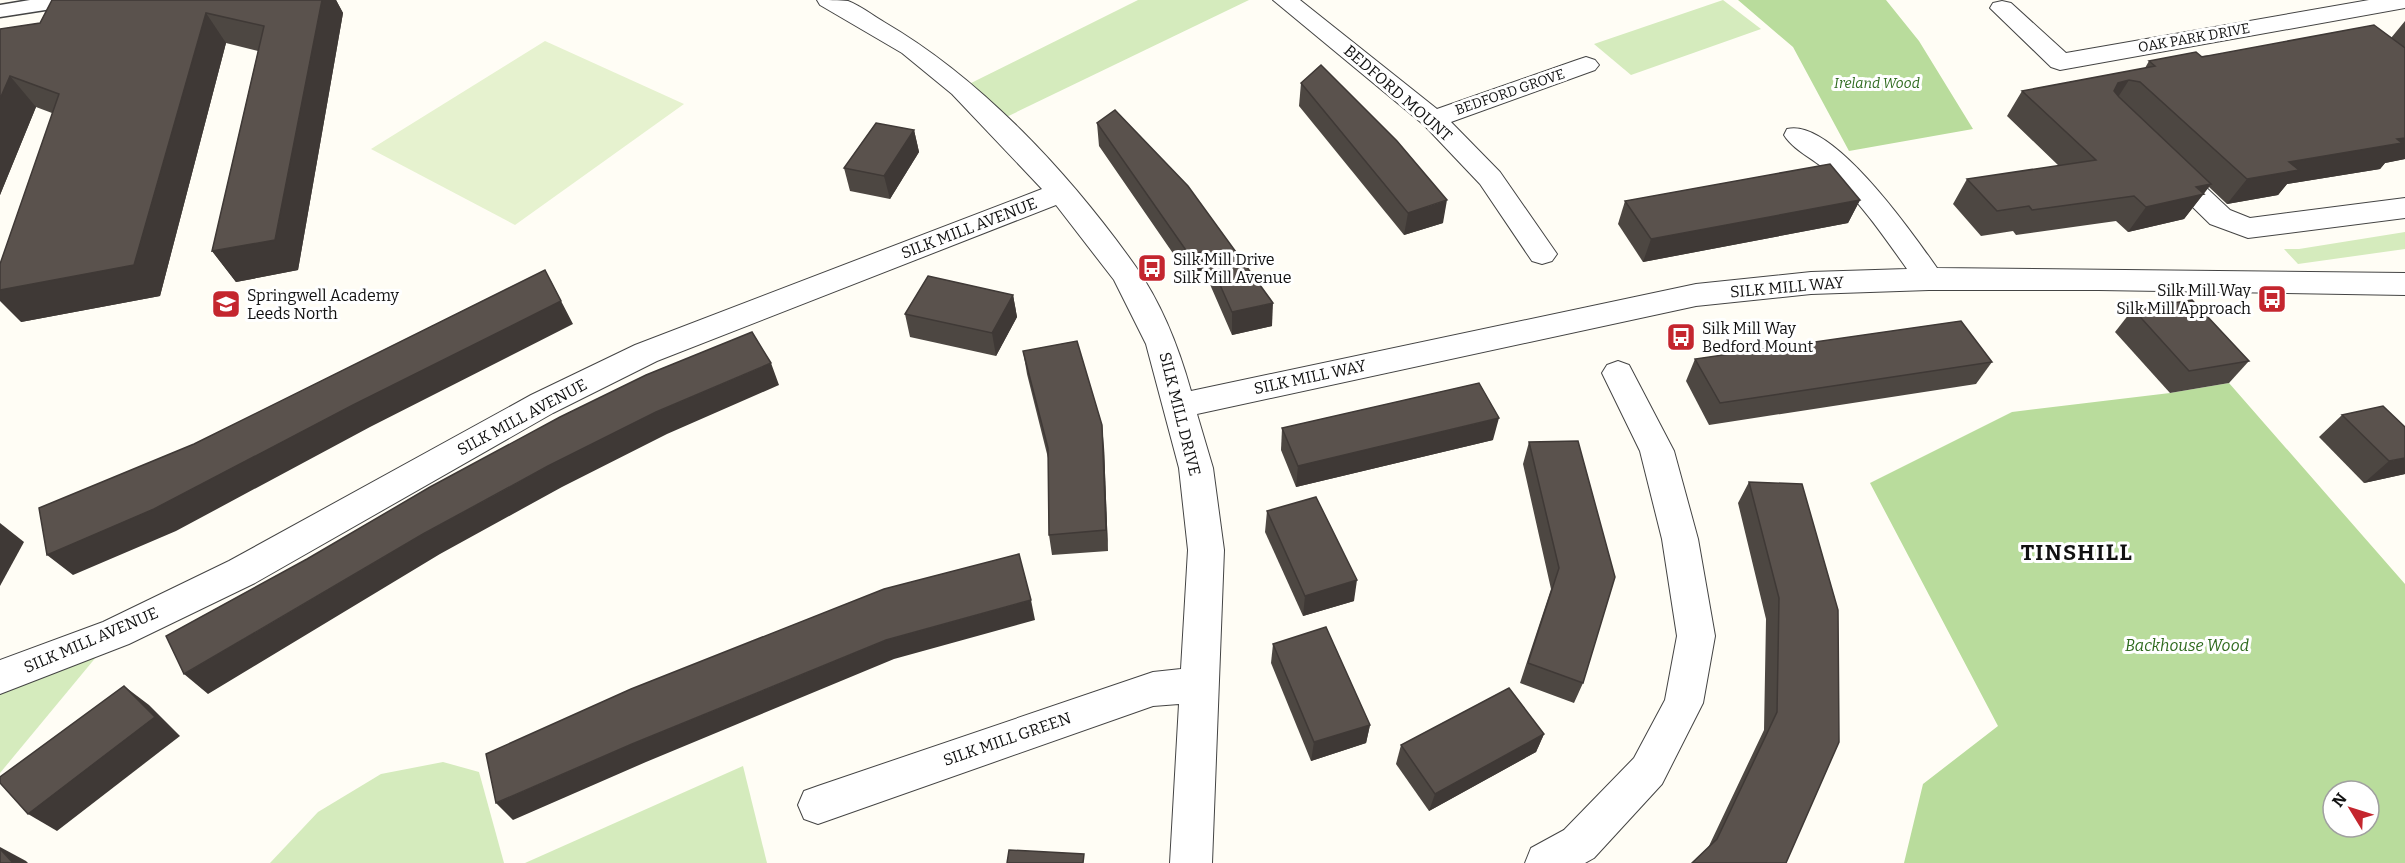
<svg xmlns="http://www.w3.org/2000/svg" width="2405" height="863" font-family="Bitter,serif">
  <rect width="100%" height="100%" fill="#fffdf5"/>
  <g fill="#d5ebbd">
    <polygon points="1138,0 1249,0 996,122 961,88"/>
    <polygon points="1723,0 1761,29 1631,75 1594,44"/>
    <polygon points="2405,232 2405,249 2298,264 2284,249 2299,249"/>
    <polygon points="116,633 0,773 0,677"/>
    <polygon points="443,762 479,772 504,863 270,863 318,812 381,774"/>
    <polygon points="743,766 767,863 525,863"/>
  </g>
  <g fill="#b9dc9c" fill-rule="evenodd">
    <polygon points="1738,0 1886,0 1919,41 1973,129 1849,151 1793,47"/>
    <path d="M2229 383 2405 584V863H1904L1923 784 1998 726 1870 483 2012 412 2170 393ZM2333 791H2369V827H2333Z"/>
  </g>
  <polygon fill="#e6f2cf" points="545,41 684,104 515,225 371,149"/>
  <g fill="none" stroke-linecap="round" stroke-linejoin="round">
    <g stroke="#444" stroke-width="3">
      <polygon id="lane" points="30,0 81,0 78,4 71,6 0,17 0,5"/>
    </g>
    <g stroke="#444" stroke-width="2">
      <g id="street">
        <path d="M817 0C826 0 840 0 848 1 861 6 872 15 884 22 982 79 1070 174 1136 267 1162 304 1179 348 1191 391L1696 284 1811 272 1907 269C1883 235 1858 199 1827 171 1814 159 1793 150 1784 135L1787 129C1832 117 1914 235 1937 268L2405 273V295L2099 290H1929L1811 294 1696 306 1197 414 1213 468 1224 550 1212 863H1170L1179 704 1153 706 818 824 804 819 798 805 804 791 818 786 1153 672 1181 669 1188 550 1179 468 1146 344 1114 280 1056 205 657 361 553 413 255 583 129 644 0 694V660L103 622 229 561 531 395 635 345 1042 189 952 94 902 53 820 5Z"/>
        <polygon points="1273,0 1300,0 1437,109 1577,60 1586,57 1595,60 1599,65 1595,70 1451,122 1500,172 1557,254 1552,261 1542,264 1532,261 1480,184 1424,125"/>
        <polygon points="2369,0 2405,0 2405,8 2060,70 2051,67 1990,8 1993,3 2002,1 2011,3 2066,53"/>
        <polygon points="2169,159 2179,162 2230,210 2250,218 2405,198 2405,218 2248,238 2210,224 2159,174 2155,168 2159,162"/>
        <polygon points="1618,361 1629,365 1674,451 1698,539 1715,636 1703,703 1662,784 1594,858 1585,863 1525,863 1531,848 1564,830 1634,758 1665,700 1677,636 1662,539 1640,451 1602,373 1607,365"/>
      </g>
    </g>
    <use href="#lane" fill="#fff" fill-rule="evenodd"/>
    <use href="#street" fill="#fff" fill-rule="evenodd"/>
  </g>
  <g fill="#4d4742">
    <polygon points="52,0 336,0 343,13 298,270 236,282 212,251 258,51 226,43 160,296 21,322 52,113 36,107 0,195 0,29 40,23"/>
    <polygon points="2405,21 2405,159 2385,163 2380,169 2287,184 2278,195 2227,204 2209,187 2184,219 2128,232 2116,221 2016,235 2013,231 1981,236 1953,204 1967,179 2059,166 2007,116 2022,91 2145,68 2149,61 2391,38"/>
    <polygon points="1301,83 1443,223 1404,235 1299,106"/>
    <polygon points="1097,123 1272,326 1232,335 1205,273 1190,278 1099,146"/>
    <polygon points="914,130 919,152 890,199 850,191 844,168"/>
    <polygon points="1860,200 1848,223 1643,262 1618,224 1625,201"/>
    <polygon points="1013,295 1017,317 996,356 910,337 905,314"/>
    <polygon points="2133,309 2249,361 2229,383 2170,393 2115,332"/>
    <polygon points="1023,351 1104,447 1108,551 1052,555 1049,535 1048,458 1027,374"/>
    <polygon points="1695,359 1992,362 1976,384 1709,425 1686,381"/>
    <polygon points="2342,415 2405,474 2364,483 2319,437"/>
    <polygon points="1282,428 1493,440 1296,487 1281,450"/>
    <polygon points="1578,441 1583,683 1574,703 1520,683 1551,589 1523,464 1529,442"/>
    <polygon points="1749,482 1839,742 1708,848 1764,730 1766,619 1738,503"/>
    <polygon points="1267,511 1354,601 1303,616 1265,532"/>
    <polygon points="1273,644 1370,725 1366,743 1311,761 1271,663"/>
    <polygon points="1544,734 1536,752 1429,811 1396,764 1401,745"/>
  </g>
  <g fill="#3f3936">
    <polygon points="322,0 336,0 343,13 298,270 236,282 212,251"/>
    <polygon points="206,13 226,43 160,296 21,322 0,301 0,290"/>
    <polygon points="10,76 36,107 0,195 0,99"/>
    <polygon points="2129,80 2113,105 2102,108 2118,83"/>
    <polygon points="914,130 919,152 890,199 884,176"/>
    <polygon points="2405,138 2405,159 2385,163 2380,169 2287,184 2278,195 2227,204 2247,179 2289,162"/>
    <polygon points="2211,184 2184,219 2128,232 2146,207 2196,187"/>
    <polygon points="1447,200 1443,223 1404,235 1408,213"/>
    <polygon points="1860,200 1848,223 1643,262 1651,239"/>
    <polygon points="1205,251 1205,273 1190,278 1190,256"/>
    <polygon points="545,270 573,324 370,427 176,531 73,575 47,555"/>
    <polygon points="1013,295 1017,317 996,356 992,333"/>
    <polygon points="1273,303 1272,326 1232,335 1232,312"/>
    <polygon points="771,363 779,385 667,434 562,487 440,554 208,694 184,674 423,534 548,466 656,412"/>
    <polygon points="1499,418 1493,440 1296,487 1298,466"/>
    <polygon points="1102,425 1104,447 1108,551 1106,530"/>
    <polygon points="2405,458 2405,474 2364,483 2389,461"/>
    <polygon points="0,523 24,542 0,586"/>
    <polygon points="1357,580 1354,601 1303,616 1305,596"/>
    <polygon points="1031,600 1035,620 894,659 646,762 513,820 496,803 632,744 886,640"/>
    <polygon points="124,686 149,705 180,736 57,831 28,814"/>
    <polygon points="1370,725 1366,743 1311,761 1314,742"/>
    <polygon points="1544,734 1536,752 1429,811 1435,794"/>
    <polygon points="0,847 26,861 28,863 13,863 0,849"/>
  </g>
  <g fill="#5a524d" stroke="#3f3936" stroke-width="1.5">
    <polygon points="52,0 322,0 275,240 212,251 264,26 206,13 134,265 0,290 0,264 59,94 10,76 0,99 0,29 40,23"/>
    <polygon points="2374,25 2405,48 2405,138 2397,139 2402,143 2289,162 2299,170 2247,179 2140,82 2129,80 2118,83 2114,91 2119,97 2211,184 2196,187 2204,194 2146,207 2134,196 2032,210 2029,206 1997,211 1967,179 2096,160 2022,91 2155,66 2149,61 2196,52 2202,57"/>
    <polygon points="1321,65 1397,141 1447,200 1408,213 1301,83"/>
    <polygon points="1115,110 1188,186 1273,303 1232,312 1205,251 1190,256 1097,123"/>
    <polygon points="876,123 914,130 884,176 844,168"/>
    <polygon points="1830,164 1860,200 1651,239 1625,201"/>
    <polygon points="545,270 561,301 353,405 154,509 47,555 39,508 194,444"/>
    <polygon points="928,276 1013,295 992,333 905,314"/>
    <polygon points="2192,300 2249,361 2189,371 2133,309"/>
    <polygon points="1961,321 1992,362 1720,403 1695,359"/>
    <polygon points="752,332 771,363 656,412 548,466 423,534 184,674 166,636 307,559 430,487 560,417 646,375"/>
    <polygon points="1077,341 1102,425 1106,530 1049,535 1048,448 1023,351"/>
    <polygon points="1479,383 1499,418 1298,466 1282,428"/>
    <polygon points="2383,406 2405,427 2405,458 2389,461 2342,415"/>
    <polygon points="1578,441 1615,577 1583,683 1528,663 1559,568 1529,442"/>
    <polygon points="1749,482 1802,484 1838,610 1839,742 1786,863 1692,863 1717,839 1777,712 1779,598"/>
    <polygon points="1316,497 1357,580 1305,596 1267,511"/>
    <polygon points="1019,554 1031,600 886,640 632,744 496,803 486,754 631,689 884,589"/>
    <polygon points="1326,627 1370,725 1314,742 1273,644"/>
    <polygon points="124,686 155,717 28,814 0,783 0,777"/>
    <polygon points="1509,688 1544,734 1435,794 1401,745"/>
    <polygon points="0,849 13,863 0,863"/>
    <polygon points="1009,850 1084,854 1083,863 1007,863"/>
  </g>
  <defs>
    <g id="bus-square" transform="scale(1.5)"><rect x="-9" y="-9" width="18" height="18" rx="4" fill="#c4262e" stroke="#fff"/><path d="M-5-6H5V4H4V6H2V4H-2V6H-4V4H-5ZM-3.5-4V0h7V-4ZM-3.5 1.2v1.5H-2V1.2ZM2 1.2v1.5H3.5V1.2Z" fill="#fff"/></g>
    <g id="school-square" transform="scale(1.5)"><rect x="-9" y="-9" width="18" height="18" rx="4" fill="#c4262e" stroke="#fff"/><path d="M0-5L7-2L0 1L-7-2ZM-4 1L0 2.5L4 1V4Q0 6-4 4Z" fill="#fff"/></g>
  </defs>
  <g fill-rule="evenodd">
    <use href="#bus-square" x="1152" y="268"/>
    <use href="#bus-square" x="2272" y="299"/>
    <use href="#school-square" x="226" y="304"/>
    <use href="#bus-square" x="1681" y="337"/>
  </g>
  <g text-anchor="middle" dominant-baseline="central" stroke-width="6" stroke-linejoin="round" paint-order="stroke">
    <g font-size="14" fill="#111" stroke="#fff">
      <text transform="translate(2194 38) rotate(-10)">OAK PARK DRIVE</text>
      <text transform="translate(1510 92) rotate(-19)">BEDFORD GROVE</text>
    </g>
    <g font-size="14" font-style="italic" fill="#2f6b1f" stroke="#fff">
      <text x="1877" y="83">Ireland Wood</text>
    </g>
    <g font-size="16" fill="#111" stroke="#fff">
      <text transform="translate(1398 93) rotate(41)">BEDFORD MOUNT</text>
      <text transform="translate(969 228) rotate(-21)">SILK MILL AVENUE</text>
      <text transform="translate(1787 287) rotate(-5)">SILK MILL WAY</text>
      <text transform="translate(1310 377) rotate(-12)">SILK MILL WAY</text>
      <text transform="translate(1180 414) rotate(76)">SILK MILL DRIVE</text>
      <text transform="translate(522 417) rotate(-28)">SILK MILL AVENUE</text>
      <text transform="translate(91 640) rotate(-23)">SILK MILL AVENUE</text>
      <text transform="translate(1007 739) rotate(-19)">SILK MILL GREEN</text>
    </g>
    <g font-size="16" fill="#111" stroke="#fff" text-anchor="start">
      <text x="1173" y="259">Silk Mill Drive<tspan x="1173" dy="18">Silk Mill Avenue</tspan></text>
      <text x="2251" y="290" text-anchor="end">Silk Mill Way<tspan x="2251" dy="18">Silk Mill Approach</tspan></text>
      <text x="247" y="295">Springwell Academy<tspan x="247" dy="18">Leeds North</tspan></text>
      <text x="1702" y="328">Silk Mill Way<tspan x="1702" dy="18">Bedford Mount</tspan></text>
    </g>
    <g font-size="16" font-style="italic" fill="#2f6b1f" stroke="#fff">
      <text x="2187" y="645">Backhouse Wood</text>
    </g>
    <g font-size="22" font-weight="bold" letter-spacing="1.5" fill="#111" stroke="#fff">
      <text x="2077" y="552">TINSHILL</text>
    </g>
  </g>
  <g transform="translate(2351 809) rotate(308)"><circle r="28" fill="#ffffff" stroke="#a0a0a0" stroke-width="1.5"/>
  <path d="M0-4.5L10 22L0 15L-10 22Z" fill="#c4262e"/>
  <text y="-9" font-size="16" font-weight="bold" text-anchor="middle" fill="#111111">N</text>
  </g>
</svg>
